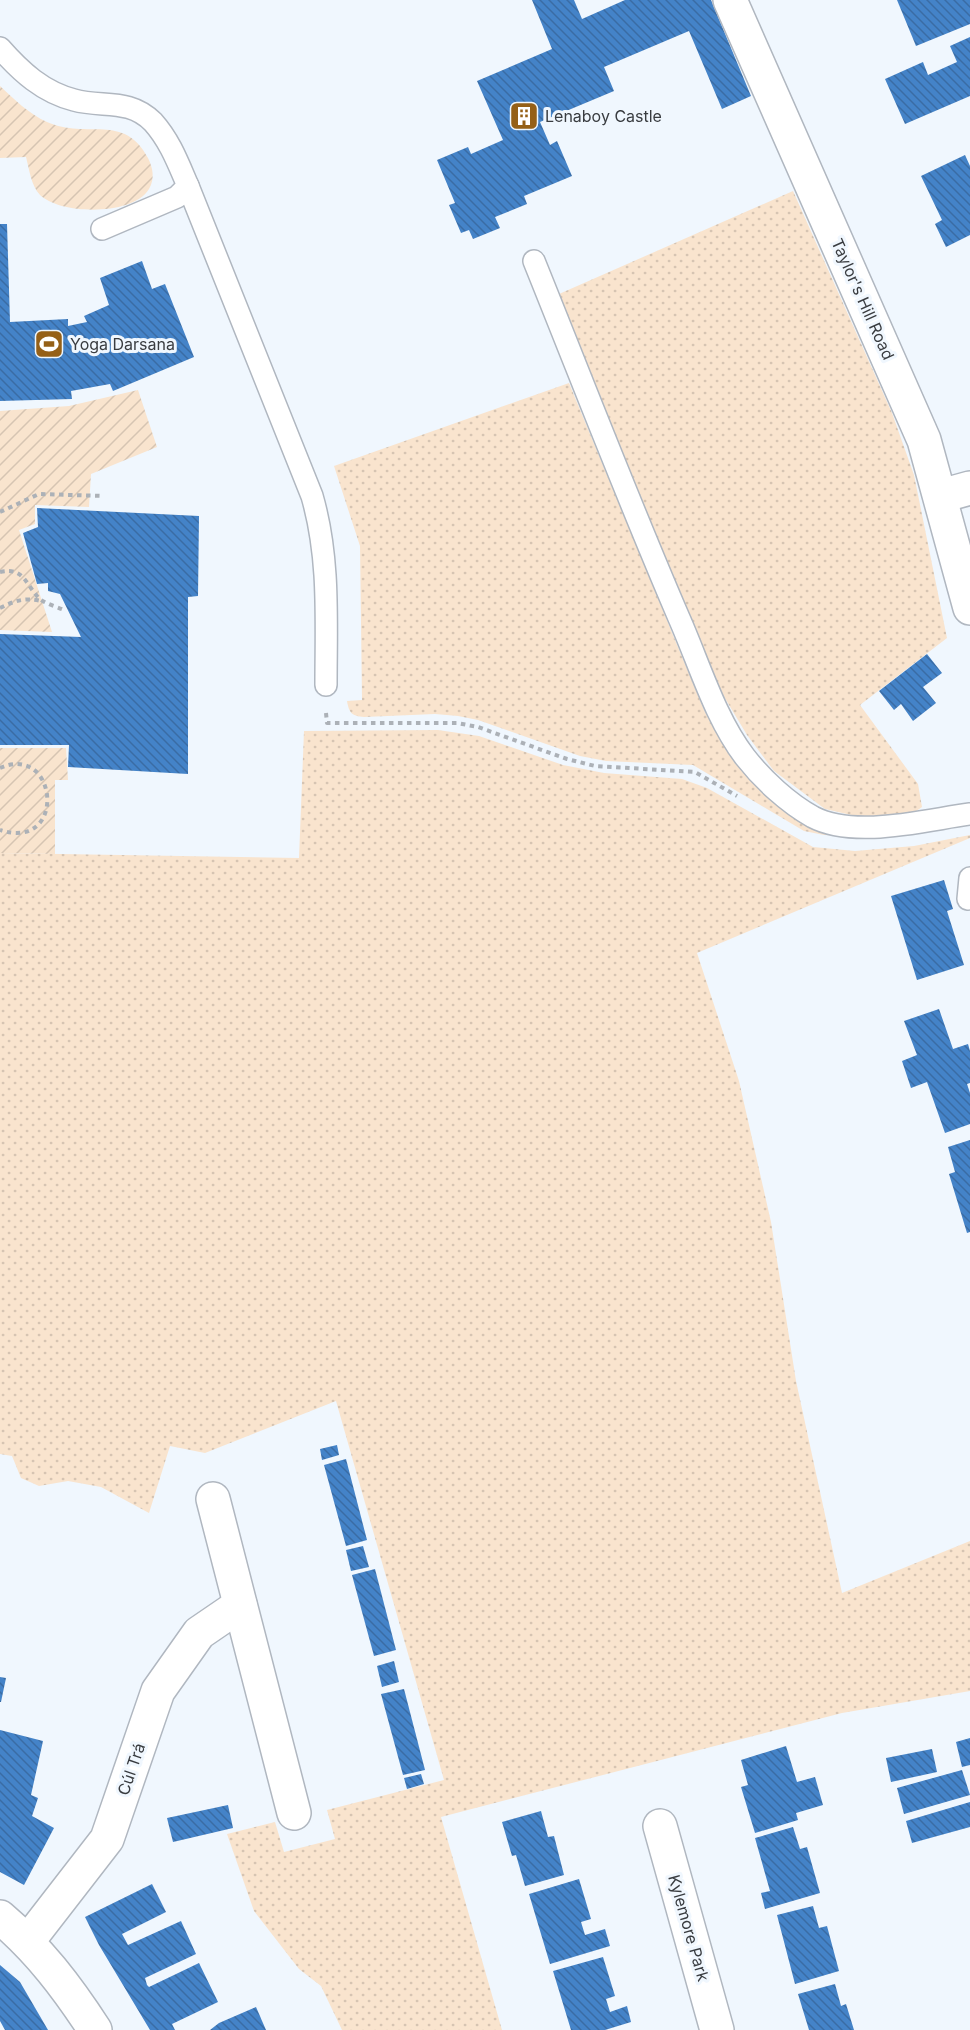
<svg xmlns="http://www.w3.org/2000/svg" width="970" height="2030" font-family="Inter,sans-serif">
  <defs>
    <pattern id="grass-dots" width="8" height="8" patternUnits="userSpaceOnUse" patternTransform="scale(1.5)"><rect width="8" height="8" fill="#f9e4ce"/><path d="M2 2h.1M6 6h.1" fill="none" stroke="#d6c4b2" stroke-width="1.8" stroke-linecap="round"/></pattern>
    <pattern id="garden-furrows" width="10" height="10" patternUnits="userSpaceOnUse" patternTransform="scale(1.5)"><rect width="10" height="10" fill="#f9e4ce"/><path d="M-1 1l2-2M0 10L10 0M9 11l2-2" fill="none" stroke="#d6c4b2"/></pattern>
    <pattern id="building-back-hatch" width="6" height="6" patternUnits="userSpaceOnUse" patternTransform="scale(1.5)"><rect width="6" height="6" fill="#4483c8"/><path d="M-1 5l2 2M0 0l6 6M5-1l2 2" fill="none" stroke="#3a6ca4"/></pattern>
  </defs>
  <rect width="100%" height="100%" fill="#f0f7fe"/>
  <g fill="url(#grass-dots)">
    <polygon points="793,191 892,413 914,475 947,638 860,705 918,784 922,807 915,812 860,817 825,809 774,771 747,735 717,685 589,376 559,294"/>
    <path d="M569 383 704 710C727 756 754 795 801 818 822 829 851 832 874 837L824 835 804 831 693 765 606 761 580 756 478 720 458 716 435 714 364 717C352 716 349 713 347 701L362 700 360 546 334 466Z"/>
    <polygon points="438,730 479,736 563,765 604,773 682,779 707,788 813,847 855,851 914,846 970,835 970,838 697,953 739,1081 771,1222 796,1381 842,1593 970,1541 970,1691 842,1713 441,1817 502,2030 342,2030 321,1986 299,1969 254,1911 227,1834 275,1822 284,1852 335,1839 327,1810 444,1780 336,1401 205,1453 170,1446 149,1513 101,1487 68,1481 39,1486 21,1478 12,1456 0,1454 0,853 299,858 304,731"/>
  </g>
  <g fill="url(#garden-furrows)">
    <path d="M0 86C14 99 29 114 47 122 87 140 124 112 148 158 153 168 155 179 149 189 133 216 61 215 40 195 31 186 29 168 26 157L0 158Z"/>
    <polygon points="138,390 157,447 91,474 89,507 35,505 35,524 19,530 52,632 0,630 0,411 69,406"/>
    <polygon points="0,748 66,748 68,780 55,780 55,854 0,853"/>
  </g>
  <g fill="url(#building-back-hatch)">
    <polygon points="532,0 574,0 582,19 625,0 711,0 751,96 722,109 689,31 604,67 614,91 540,122 550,145 557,141 572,176 524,196 527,204 495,217 500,228 473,239 469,230 461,233 449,205 455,203 437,160 468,147 471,154 503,140 477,81 552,49"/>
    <polygon points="897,0 970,0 970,24 916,46"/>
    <polygon points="970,37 970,96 905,124 885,79 923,62 928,75 957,62 950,46"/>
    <polygon points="965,155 970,166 970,235 946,247 935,224 942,220 921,176"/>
    <polygon points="0,224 7,224 10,322 68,319 68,326 87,322 84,316 109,305 100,278 142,261 152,289 165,284 194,357 113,391 110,384 71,391 72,399 0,401"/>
    <polygon points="37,508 199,516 198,596 188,597 188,774 68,767 69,745 0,745 0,634 81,637 60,594 48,591 48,583 37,584 23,533 38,527"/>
    <polygon points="927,654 942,673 923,687 936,703 913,721 901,704 894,710 879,691"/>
    <polygon points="944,880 953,909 947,911 964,965 917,980 891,896"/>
    <polygon points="939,1009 953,1049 968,1044 970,1051 970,1083 967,1084 970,1093 970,1124 945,1133 927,1082 911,1088 902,1061 917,1055 904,1021"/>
    <polygon points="970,1140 970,1232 967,1233 949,1174 955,1172 948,1147"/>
    <polygon points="337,1445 339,1455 322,1460 320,1449"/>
    <polygon points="346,1459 367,1540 346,1546 324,1465"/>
    <polygon points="363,1546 369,1567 351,1571 346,1550"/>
    <polygon points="375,1569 396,1650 374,1656 352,1575"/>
    <polygon points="394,1661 399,1682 382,1687 377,1666"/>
    <polygon points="0,1677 6,1678 1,1702 0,1702"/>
    <polygon points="404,1689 425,1770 403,1775 381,1694"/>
    <polygon points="0,1730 43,1741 31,1795 38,1798 32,1816 54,1828 24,1885 0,1872"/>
    <polygon points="970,1738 970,1765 962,1767 956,1742"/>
    <polygon points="786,1746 797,1782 815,1777 823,1805 796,1813 798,1820 755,1833 741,1787 748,1785 741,1760"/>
    <polygon points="932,1749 937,1772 891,1782 886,1758"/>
    <polygon points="962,1770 970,1795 904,1814 897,1788"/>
    <polygon points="421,1774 424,1784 407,1789 404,1778"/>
    <polygon points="970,1802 970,1827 912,1843 906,1821"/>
    <polygon points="228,1805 233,1828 173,1842 167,1818"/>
    <polygon points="541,1811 548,1837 554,1836 564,1875 525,1886 516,1855 512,1856 502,1822"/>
    <polygon points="793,1827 800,1849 807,1847 820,1893 765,1909 761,1893 770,1891 755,1838"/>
    <polygon points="579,1879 591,1919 581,1922 585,1935 605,1929 610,1946 550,1964 529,1894"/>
    <polygon points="152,1884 166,1912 122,1934 128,1945 181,1921 196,1954 145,1978 147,1985 149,1987 199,1963 218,2002 172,2024 175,2030 150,2030 99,1945 85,1917"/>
    <polygon points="813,1906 819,1928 827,1926 839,1971 795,1984 777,1915"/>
    <polygon points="603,1957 615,1996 606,1999 610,2012 627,2006 631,2022 605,2030 571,2030 553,1971"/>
    <polygon points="0,1965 20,1982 48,2030 5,2030 0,2021"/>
    <polygon points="835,1984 841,2006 846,2004 854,2030 809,2030 798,1994"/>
    <polygon points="256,2007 266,2030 210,2030 219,2023"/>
  </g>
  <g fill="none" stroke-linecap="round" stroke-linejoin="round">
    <g stroke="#b0b7c0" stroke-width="24">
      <g id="service">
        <path d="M0 48C21 72 43 92 74 100 103 108 129 98 153 122 170 141 178 163 188 186L177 197 102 229"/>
        <path d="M188 186 312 496C330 558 326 621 326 685"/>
        <path d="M534 261C582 380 628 500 679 618 699 663 715 718 745 757 763 780 788 803 813 817 855 839 925 820 970 814"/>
        <polyline points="968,899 970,878"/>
      </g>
    </g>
    <g stroke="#b0b7c0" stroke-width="36">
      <g id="minor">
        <polyline points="941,496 970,488"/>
        <polyline points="213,1499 294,1813"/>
        <polyline points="660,1826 717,2030"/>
        <polyline points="28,1941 107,1839 158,1691 199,1633 240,1605"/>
      </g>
    </g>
    <g stroke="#b0b7c0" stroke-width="36">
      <g id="secondary">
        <polyline points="730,0 924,440 970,608"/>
        <path d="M0 1917C39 1950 67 1987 95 2030"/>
      </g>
    </g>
    <g stroke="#acb1b7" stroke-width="4" stroke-dasharray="4.5 4.5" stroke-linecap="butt">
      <polyline points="0,512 39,494 104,496"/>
      <path d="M0 572C25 566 26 587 41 600 47 604 57 607 64 610"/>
      <path d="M0 608C14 601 25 597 41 601"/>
      <polyline points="326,713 327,723 457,723 478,727 567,759 595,766 695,772 737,796"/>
      <path d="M0 768C58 742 68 852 0 830"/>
    </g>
    <use href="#service" stroke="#fff" stroke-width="21"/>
    <use href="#minor" stroke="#fff" stroke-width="33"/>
    <use href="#secondary" stroke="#fff" stroke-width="33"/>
  </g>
  <defs>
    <g id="building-square" transform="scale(1.5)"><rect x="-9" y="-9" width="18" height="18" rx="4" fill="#956017" stroke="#f0f7fe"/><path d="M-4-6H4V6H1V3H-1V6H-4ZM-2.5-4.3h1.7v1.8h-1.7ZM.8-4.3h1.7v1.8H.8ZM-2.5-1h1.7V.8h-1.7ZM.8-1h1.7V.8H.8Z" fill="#fff"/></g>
    <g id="stadium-square" transform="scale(1.5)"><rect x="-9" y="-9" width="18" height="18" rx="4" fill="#956017" stroke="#f0f7fe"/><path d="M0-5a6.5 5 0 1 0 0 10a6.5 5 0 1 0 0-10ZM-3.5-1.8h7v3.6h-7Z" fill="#fff"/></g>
  </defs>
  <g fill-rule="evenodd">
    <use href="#building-square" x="524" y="116"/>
    <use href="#stadium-square" x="49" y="344"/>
  </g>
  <g text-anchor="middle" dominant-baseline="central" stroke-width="6" stroke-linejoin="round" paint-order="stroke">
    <g font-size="16" fill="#393c40" stroke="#f0f7fe" text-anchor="start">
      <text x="545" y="116">Lenaboy Castle</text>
      <text x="70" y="344">Yoga Darsana</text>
    </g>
    <g font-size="16" fill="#393c40" stroke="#f0f7fe">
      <text transform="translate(863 299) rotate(66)">Taylor's Hill Road</text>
      <text transform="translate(131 1769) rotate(-71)">Cúl Trá</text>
      <text transform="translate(689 1928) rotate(74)">Kylemore Park</text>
    </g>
  </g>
</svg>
